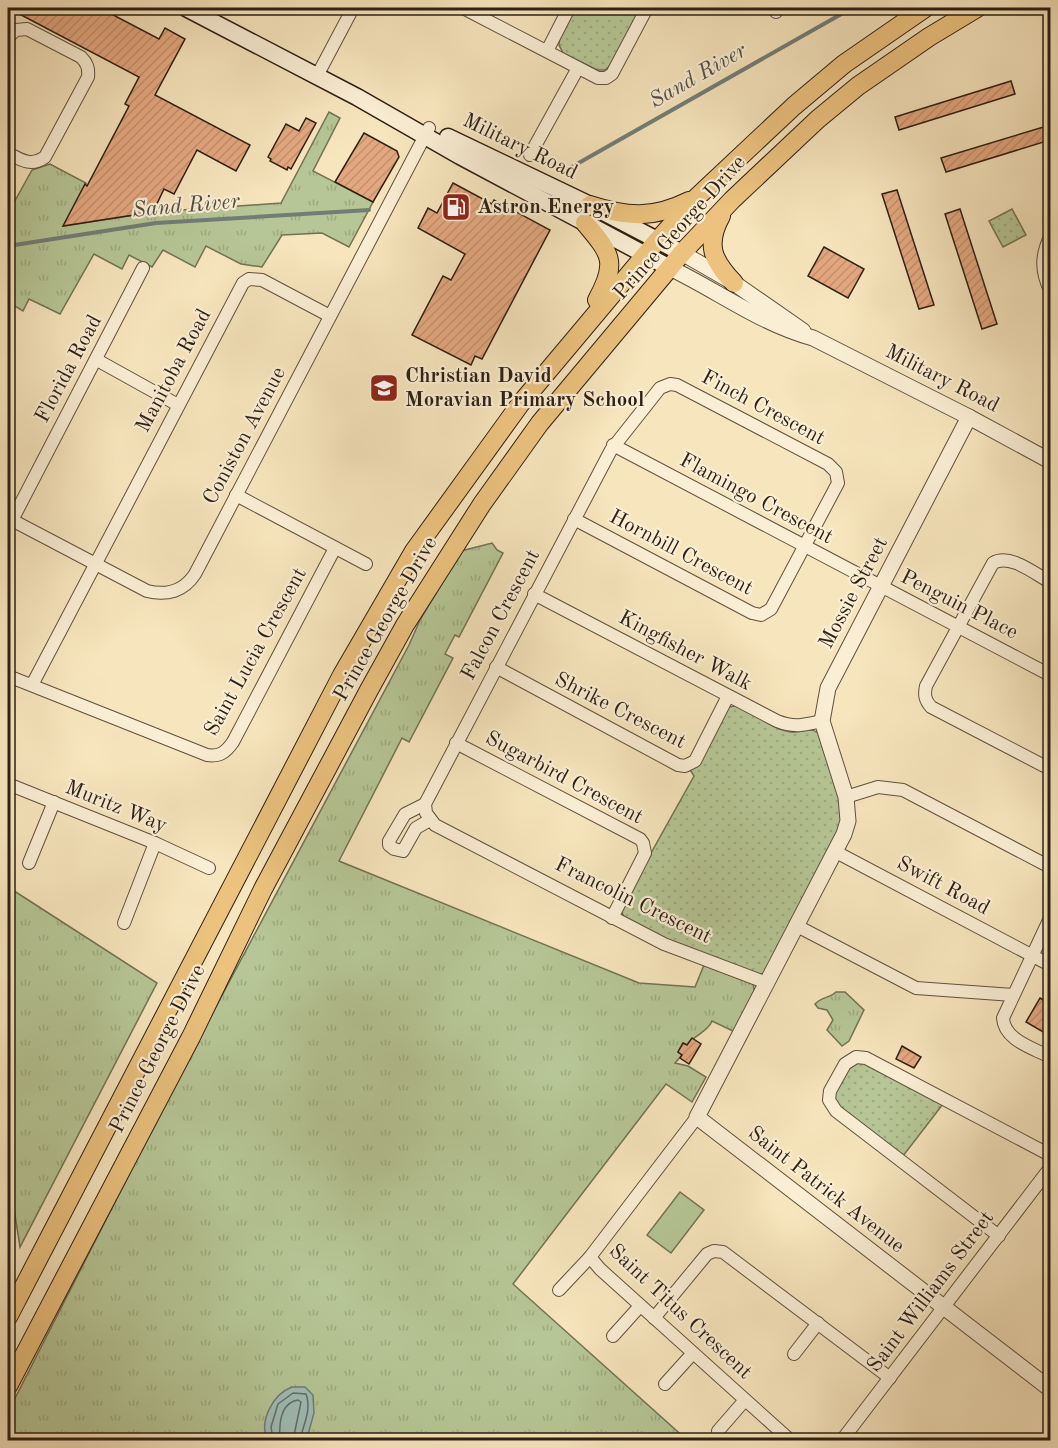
<svg xmlns="http://www.w3.org/2000/svg" width="1058" height="1448" font-family="'Old Standard TT',serif">
  <defs>
    <pattern id="grass-tufts" width="24" height="20" patternUnits="userSpaceOnUse" patternTransform="scale(1.5)"><rect width="24" height="20" fill="#b6c696"/><path d="M3 7l-1-3M5 7V3M7 7l1-3M15 17l-1-3M17 17v-4M19 17l1-3" fill="none" stroke="#9daa80"/></pattern>
    <pattern id="park-dots" width="8" height="8" patternUnits="userSpaceOnUse" patternTransform="scale(1.5)"><rect width="8" height="8" fill="#b6c696"/><path d="M2 2h.1M6 6h.1" fill="none" stroke="#9daa80" stroke-width="1.8" stroke-linecap="round"/></pattern>
    <pattern id="building-hatch" width="6" height="6" patternUnits="userSpaceOnUse" patternTransform="scale(1.5)"><rect width="6" height="6" fill="#e4a880"/><path d="M-1 1l2-2M0 6l6-6M5 7l2-2" fill="none" stroke="#c4906e"/></pattern>
  </defs>
  <rect width="100%" height="100%" fill="#f7e5bd"/>
  <filter id="stains"><feTurbulence type="fractalNoise" baseFrequency=".00333" numOctaves="4"/><feColorMatrix values="0 0 0 0 .2 0 0 0 0 .09 0 0 0 0 .02 0 0 0 .5 -.17"/></filter>
  <radialGradient id="worn" r=".72"><stop offset=".6" stop-color="#630" stop-opacity="0"/><stop offset="1" stop-color="#630" stop-opacity=".3"/></radialGradient>
  <g fill="url(#grass-tufts)" stroke="#727254" stroke-width="1.5">
    <polygon points="329,112 340,118 313,171 373,202 349,247 322,233 282,235 262,267 241,264 206,246 195,267 163,250 152,267 129,255 122,269 94,254 60,314 29,299 23,311 8,302 8,204 12,206 32,170 50,164 86,183 64,226 153,212 281,203"/>
    <path d="M492 543 497 550 503 553 459 637 455 635 446 652 445 654 453 658 409 742 402 738 339 861 639 983 695 987 704 965 753 984 755 993 735 1032 712 1021C708 1032 694 1035 687 1045L683 1043 678 1052 682 1055 675 1063 688 1066 706 1077 692 1102 666 1084 513 1284 687 1440H8V1412L188 1059 409 645 420 620 461 551Z"/>
    <polygon points="8,887 157,983 20,1247 8,1170"/>
    <path d="M836 992H845L864 1010 849 1041 842 1046 827 1030 833 1020 827 1010 818 1008 815 1004C821 997 830 998 836 992Z"/>
  </g>
  <g fill="url(#park-dots)" stroke="#727254" stroke-width="1.5">
    <polygon points="574,8 641,8 612,64 605,70 597,70 563,53 559,45 560,34"/>
    <polygon points="1012,209 1026,235 1003,247 989,221"/>
    <path d="M736 706C755 712 772 730 791 732 802 733 809 726 818 733L840 799 841 824 764 973 761 974C744 972 637 930 625 918 621 914 622 910 622 905L694 776 689 768 728 707Z"/>
    <polygon points="853,1063 864,1063 943,1104 903,1156 838,1107 834,1098 835,1091"/>
  </g>
  <polygon fill="#b6c696" stroke="#727254" stroke-width="1.5" points="680,1192 704,1210 671,1253 647,1235"/>
  <path fill="#9fbdb8" stroke="#717e76" stroke-width="1.5" d="M292 1387H305L313 1395 314 1413 307 1438 305 1440H268C258 1422 273 1394 292 1387Z"/>
  <g fill="none" stroke-linecap="round" stroke-linejoin="round">
    <g stroke="#666e66" stroke-width="1.5">
      <path d="M273 1440 271 1427 278 1404 293 1393 306 1394C312 1410 303 1425 300 1440"/>
      <path d="M280 1440C279 1426 279 1403 298 1400L301 1402 293 1440"/>
    </g>
    <g stroke="#717e76" stroke-width="4">
      <polyline points="561,173 852,8"/>
      <polyline points="8,246 156,223 369,210"/>
    </g>
  </g>
  <g fill="url(#building-hatch)" stroke="#2d1f13" stroke-width="1.5">
    <polygon points="8,8 100,8 159,39 165,28 185,39 155,95 250,145 236,171 197,150 174,194 164,189 153,212 63,226 85,184 87,186 129,106 125,104 139,77"/>
    <polygon points="1011,81 1015,94 899,130 895,117"/>
    <polygon points="306,118 316,123 291,169 288,167 287,170 270,161 271,159 268,157 286,124 299,131"/>
    <polygon points="1050,125 1050,140 946,172 941,158"/>
    <polygon points="364,133 397,151 399,157 373,202 335,182"/>
    <polygon points="453,183 492,204 494,200 550,230 482,359 475,356 471,365 412,335 443,276 451,280 465,254 418,228 428,208 437,213"/>
    <polygon points="897,190 934,305 919,309 882,194"/>
    <polygon points="960,209 997,324 982,329 945,214"/>
    <polygon points="824,247 864,269 848,298 808,276"/>
    <polygon points="1040,998 1050,1004 1050,1036 1026,1022"/>
    <polygon points="692,1038 701,1044 689,1064 680,1058 682,1055 678,1052 683,1043 687,1045"/>
    <polygon points="902,1046 921,1057 914,1068 896,1059"/>
  </g>
  <g fill="none" stroke-linecap="round" stroke-linejoin="round">
    <g stroke="#60503e" stroke-width="14">
      <g id="minor">
        <polyline points="463,8 598,78 606,78 612,74 647,8"/>
        <polyline points="776,12 776,8"/>
        <path d="M8 37 16 30 27 29 81 57C87 63 89 68 88 77L45 157C31 167 21 160 8 153"/>
        <polyline points="547,51 569,8"/>
        <polyline points="317,76 353,8"/>
        <polyline points="530,155 578,68"/>
        <path d="M1050 237C1041 256 1041 271 1050 290"/>
        <polyline points="97,360 178,405"/>
        <polyline points="613,445 1050,675"/>
        <polyline points="236,495 366,564"/>
        <path d="M8 518 147 591C167 596 184 591 195 574L429 128"/>
        <polyline points="574,519 752,613 761,615 771,609 838,483 836,472 828,464 677,385 670,384 660,388 611,450 425,804 426,813 435,825 664,944 767,983"/>
        <polyline points="8,528 143,268"/>
        <path d="M1050 582C1035 574 1010 553 993 563L926 686C924 695 925 700 931 707L1050 769"/>
        <path d="M534 594 777 721C794 728 805 725 822 721"/>
        <polyline points="496,667 678,765 685,766 695,761 728,696"/>
        <path d="M8 676 207 755C220 757 226 752 233 742L335 548"/>
        <polyline points="32,685 243,283 249,279 262,280 330,316"/>
        <polyline points="456,743 640,839 643,843 645,853 612,918"/>
        <polyline points="8,784 155,843 209,868"/>
        <polyline points="846,797 878,787 903,790 1050,867"/>
        <polyline points="425,804 405,814 389,841 389,845 394,849 403,851 416,828 430,820"/>
        <polyline points="836,852 1050,965"/>
        <polyline points="29,863 54,802"/>
        <path d="M1050 918 1003 1018C1004 1040 1033 1048 1050 1057"/>
        <polyline points="124,923 155,843"/>
        <polyline points="797,926 916,988 1013,995"/>
        <polyline points="999,1236 836,1111 829,1100 830,1091 845,1064 856,1057 866,1058 1050,1155"/>
        <polyline points="590,1257 600,1269 790,1440"/>
        <polyline points="559,1290 590,1257 697,1117"/>
        <polyline points="654,1318 707,1254 714,1251 723,1252 890,1378"/>
        <polyline points="613,1336 640,1306"/>
        <polyline points="794,1354 818,1323"/>
        <polyline points="665,1384 693,1353"/>
        <polyline points="718,1431 745,1400"/>
        <polyline points="842,1440 1050,1168"/>
      </g>
    </g>
    <g stroke="#60503e" stroke-width="17">
      <g id="tertiary">
        <polyline points="682,253 734,283 803,331"/>
        <path d="M670 268C718 291 761 324 813 338L969 417 1050 461"/>
        <polyline points="969,417 828,688 822,721 846,797 848,821 844,834 697,1117 1050,1389"/>
      </g>
    </g>
    <g stroke="#2d1f13" stroke-width="19">
      <g id="secondary">
        <polyline points="186,8 357,97 460,156 670,268"/>
        <polyline points="448,137 590,205 682,253"/>
      </g>
    </g>
    <g stroke="#2d1f13" stroke-width="20">
      <g id="primary">
        <path d="M590 205C627 217 653 219 689 201"/>
        <path d="M721 216C705 245 713 261 734 283"/>
        <path d="M585 223C611 254 618 262 597 300"/>
        <polyline points="8,1317 342,675 414,551 521,403 657,241 697,197 794,106 844,64 925,8"/>
        <polyline points="8,1386 191,1037 263,889 369,690 405,625 482,504 540,423 682,253 732,200 818,119 858,86 929,37 977,8"/>
      </g>
    </g>
    <use href="#minor" stroke="#faeed4" stroke-width="12"/>
    <use href="#tertiary" stroke="#faeed4" stroke-width="15"/>
    <use href="#secondary" stroke="#faeed4" stroke-width="16"/>
    <use href="#primary" stroke="#ecc27e" stroke-width="18"/>
  </g>
  <defs>
    <g id="fuel-square" transform="scale(1.5)"><rect x="-9" y="-9" width="18" height="18" rx="4" fill="#8f2418" stroke="#faeed4"/><path d="M-5.5-6h7V0h2V4h1.3V-2.5L3-4.5l.8-.8L6-3V5H2.5V1h-1V6h-7ZM-4.2-4.7v3.2H.2V-4.7Z" fill="#fff"/></g>
    <g id="school-square" transform="scale(1.5)"><rect x="-9" y="-9" width="18" height="18" rx="4" fill="#8f2418" stroke="#faeed4"/><path d="M0-5L7-2L0 1L-7-2ZM-4 1L0 2.5L4 1V4Q0 6-4 4Z" fill="#fff"/></g>
  </defs>
  <g fill-rule="evenodd">
    <use href="#fuel-square" x="456" y="207"/>
    <use href="#school-square" x="384" y="388"/>
  </g>
  <g text-anchor="middle" dominant-baseline="central" stroke-width="4.5" stroke-linejoin="round" paint-order="stroke">
    <g font-size="21" fill="#2d1f13" stroke="#faeed4">
      <text transform="translate(520 147) rotate(26)">Military Road</text>
      <text transform="translate(680 228) rotate(-48)">Prince George Drive</text>
      <text transform="translate(69 369) rotate(-62)">Florida Road</text>
      <text transform="translate(174 371) rotate(-62)">Manitoba Road</text>
      <text transform="translate(942 379) rotate(27)">Military Road</text>
      <text transform="translate(763 408) rotate(28)">Finch Crescent</text>
      <text transform="translate(245 436) rotate(-62)">Coniston Avenue</text>
      <text transform="translate(756 499) rotate(28)">Flamingo Crescent</text>
      <text transform="translate(681 553) rotate(28)">Hornbill Crescent</text>
      <text transform="translate(854 593) rotate(-62)">Mossie Street</text>
      <text transform="translate(959 605) rotate(27)">Penguin Place</text>
      <text transform="translate(501 615) rotate(-62)">Falcon Crescent</text>
      <text transform="translate(386 619) rotate(-60)">Prince George Drive</text>
      <text transform="translate(685 651) rotate(28)">Kingfisher Walk</text>
      <text transform="translate(256 652) rotate(-61)">Saint Lucia Crescent</text>
      <text transform="translate(620 711) rotate(27)">Shrike Crescent</text>
      <text transform="translate(564 778) rotate(28)">Sugarbird Crescent</text>
      <text transform="translate(116 807) rotate(22)">Muritz Way</text>
      <text transform="translate(943 886) rotate(28)">Swift Road</text>
      <text transform="translate(633 901) rotate(26)">Francolin Crescent</text>
      <text transform="translate(158 1049) rotate(-63)">Prince George Drive</text>
      <text transform="translate(826 1190) rotate(38)">Saint Patrick Avenue</text>
      <text transform="translate(931 1292) rotate(-53)">Saint Williams Street</text>
      <text transform="translate(680 1312) rotate(43)">Saint Titus Crescent</text>
    </g>
    <g font-size="21" font-weight="bold" fill="#2d1f13" stroke="#faeed4" text-anchor="start">
      <text x="477" y="207">Astron Energy</text>
      <text x="405" y="376">Christian David<tspan x="405" dy="24">Moravian Primary School</tspan></text>
    </g>
    <g font-size="22" font-style="italic" fill="#4f4e45" stroke="#faeed4">
      <text transform="translate(698 76) rotate(-30)">Sand River</text>
      <text transform="translate(186 206) rotate(-5)">Sand River</text>
    </g>
  </g>
  <rect width="1058" height="1448" fill="none" stroke="#f7e5bd" stroke-width="30"/>
  <rect x="9" y="9" width="1040" height="1430" fill="none" stroke="#2d1f13" stroke-width="3"/>
  <rect x="15" y="15" width="1028" height="1418" fill="none" stroke="#2d1f13" stroke-width="1.5"/>
  <rect width="100%" height="100%" filter="url(#stains)"/>
  <rect width="100%" height="100%" fill="url(#worn)"/>
</svg>
